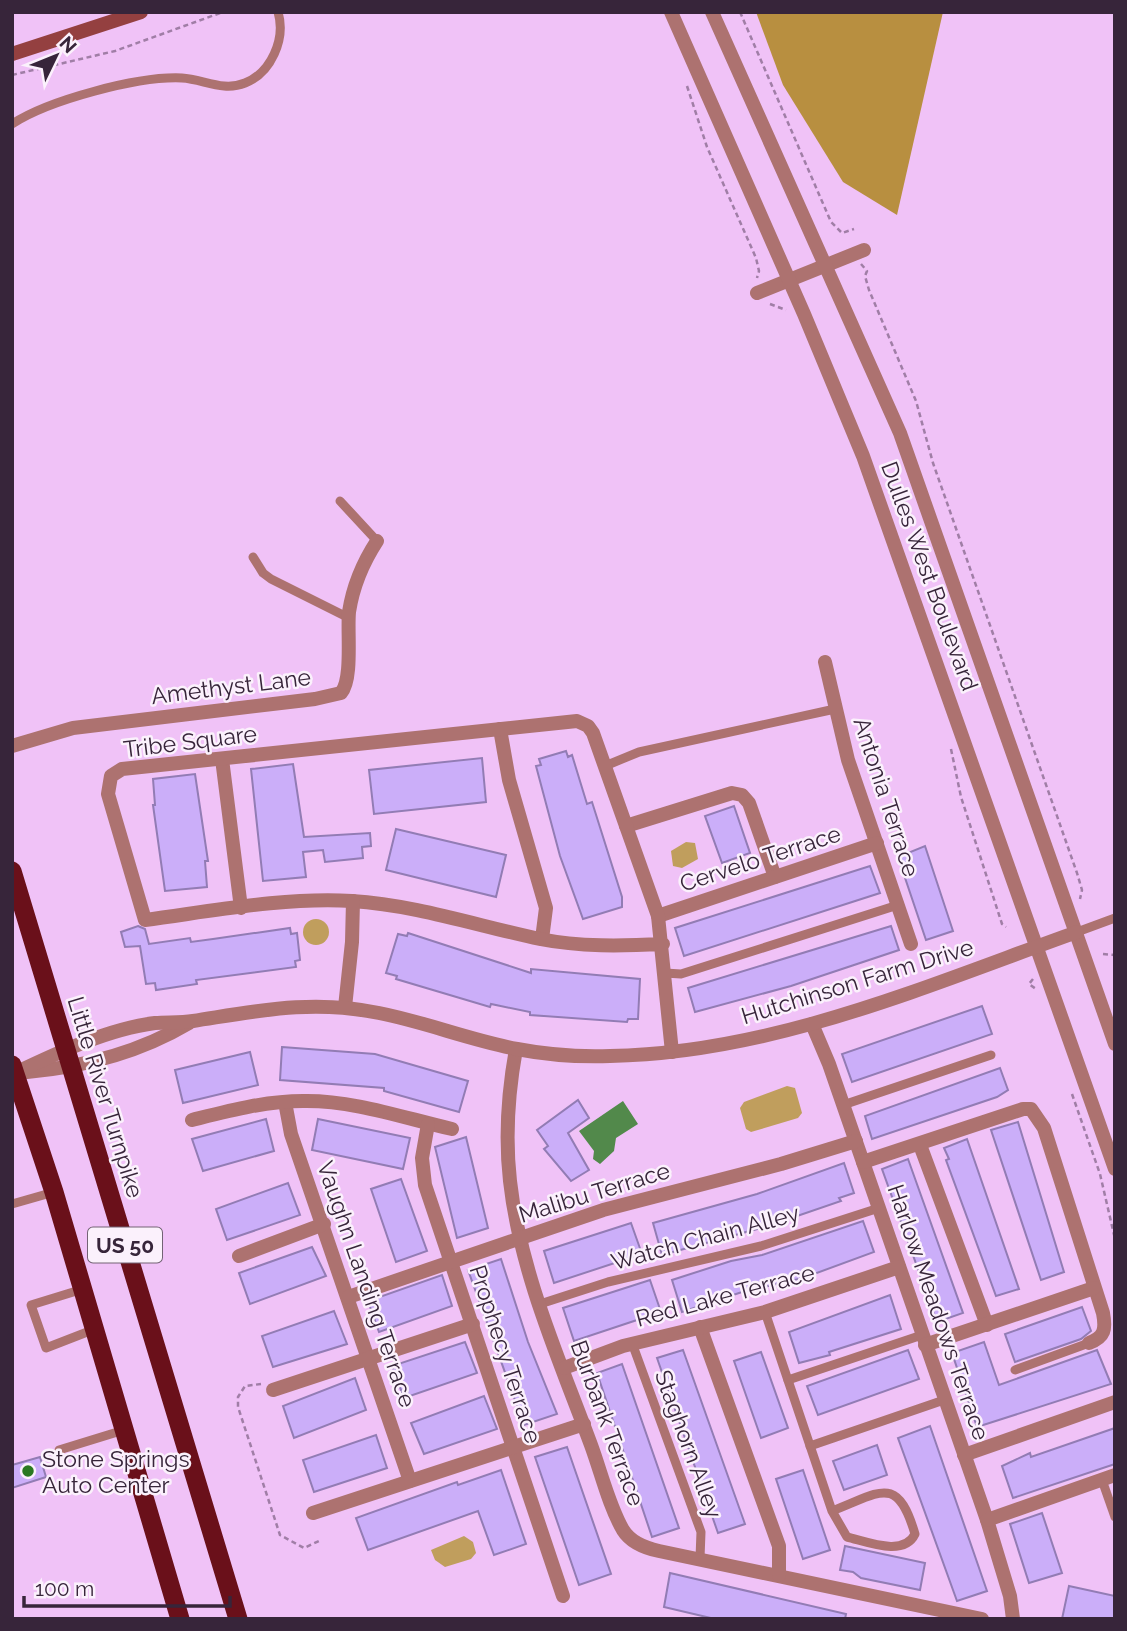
<svg xmlns="http://www.w3.org/2000/svg" width="1127" height="1631" font-family="Raleway,sans-serif">
  <rect width="100%" height="100%" fill="#f0c2f7"/>
  <g fill="#c09e5d">
    <polygon points="686,842 695,843 698,859 682,868 673,866 671,851"/>
    <circle cx="316" cy="932" r="13"/>
    <polygon points="787,1086 795,1088 802,1113 798,1118 751,1132 746,1129 740,1108 744,1102"/>
    <polygon points="464,1536 473,1542 476,1553 471,1559 445,1567 435,1560 431,1550"/>
  </g>
  <polygon fill="#b88f40" points="756,12 943,12 897,215 843,182 783,85"/>
  <polygon fill="#52894b" points="623,1101 638,1124 616,1138 614,1151 600,1164 593,1159 594,1151 579,1131"/>
  <g fill="#cbaef9" stroke="#927cb4" stroke-width="2">
    <polygon points="566,751 568,757 572,755 587,804 592,802 622,897 622,907 583,919 560,856 536,766 541,765 539,759"/>
    <polygon points="482,758 486,802 374,814 369,770"/>
    <polygon points="293,764 304,837 370,833 371,846 362,847 363,858 325,862 323,850 303,852 306,877 263,881 251,769"/>
    <polygon points="195,774 208,861 205,861 207,887 165,891 153,805 155,805 153,779"/>
    <polygon points="734,806 750,853 722,863 705,816"/>
    <polygon points="396,829 506,855 496,897 386,870"/>
    <polygon points="925,846 953,931 926,940 898,857"/>
    <polygon points="870,866 880,893 684,956 675,928"/>
    <polygon points="138,926 145,929 149,944 190,938 191,942 213,939 290,928 291,934 297,933 300,960 295,961 296,967 196,980 197,984 156,990 155,983 146,984 140,946 125,947 121,932"/>
    <polygon points="891,926 899,950 791,986 695,1012 688,988"/>
    <polygon points="408,933 531,973 531,969 640,979 638,1019 628,1019 627,1022 530,1015 530,1012 491,1004 490,1007 396,979 397,976 386,973 398,934 407,936"/>
    <polygon points="982,1006 992,1034 852,1082 842,1054"/>
    <polygon points="282,1047 375,1054 468,1081 459,1112 384,1091 384,1088 280,1080"/>
    <polygon points="250,1052 258,1085 183,1103 175,1070"/>
    <polygon points="1000,1068 1008,1090 997,1097 872,1139 865,1116"/>
    <polygon points="578,1100 589,1118 568,1133 589,1170 571,1181 544,1149 548,1146 537,1130"/>
    <polygon points="266,1119 274,1151 203,1171 192,1139"/>
    <polygon points="318,1119 410,1138 403,1169 312,1150"/>
    <polygon points="1018,1122 1064,1272 1041,1280 991,1130"/>
    <polygon points="466,1137 488,1228 457,1238 435,1147"/>
    <polygon points="967,1139 1019,1289 996,1296 946,1160 949,1159 944,1148"/>
    <polygon points="908,1159 963,1313 937,1322 882,1169"/>
    <polygon points="844,1163 854,1193 839,1198 841,1201 768,1226 662,1255 653,1223 757,1194"/>
    <polygon points="401,1179 427,1251 396,1262 371,1189"/>
    <polygon points="288,1183 300,1215 227,1240 216,1209"/>
    <polygon points="863,1221 874,1252 803,1278 742,1292 682,1312 672,1280 731,1261 762,1255"/>
    <polygon points="631,1223 642,1254 554,1283 544,1251"/>
    <polygon points="312,1247 326,1276 250,1304 239,1273"/>
    <polygon points="501,1259 528,1342 557,1414 524,1425 468,1270"/>
    <polygon points="442,1275 452,1306 379,1332 368,1301"/>
    <polygon points="650,1280 661,1312 574,1341 563,1308"/>
    <polygon points="890,1295 901,1329 829,1352 830,1355 799,1363 789,1332"/>
    <polygon points="1082,1307 1091,1331 1081,1339 1015,1362 1005,1334"/>
    <polygon points="334,1311 347,1344 273,1367 262,1336"/>
    <polygon points="465,1342 477,1373 404,1398 392,1366"/>
    <polygon points="984,1342 999,1385 1097,1350 1111,1384 977,1427 952,1353"/>
    <polygon points="683,1350 745,1524 718,1533 657,1358"/>
    <polygon points="908,1350 919,1379 818,1415 807,1386"/>
    <polygon points="761,1352 788,1428 761,1438 734,1361"/>
    <polygon points="622,1364 679,1528 652,1537 597,1373"/>
    <polygon points="355,1378 366,1410 294,1438 283,1406"/>
    <polygon points="484,1396 497,1429 424,1454 411,1423"/>
    <polygon points="930,1426 987,1591 957,1601 898,1438"/>
    <polygon points="1115,1428 1115,1464 1013,1498 1002,1466 1030,1453 1031,1457"/>
    <polygon points="376,1435 387,1468 314,1492 303,1460"/>
    <polygon points="877,1445 887,1475 844,1490 833,1461"/>
    <polygon points="567,1447 611,1574 579,1585 535,1457"/>
    <polygon points="40,1457 46,1477 12,1488 12,1465"/>
    <polygon points="501,1470 526,1544 494,1555 478,1511 368,1550 356,1518 457,1482 458,1485"/>
    <polygon points="803,1470 830,1550 803,1559 776,1479"/>
    <polygon points="1042,1513 1062,1573 1029,1583 1010,1524"/>
    <polygon points="845,1546 925,1563 920,1590 861,1578 853,1572 840,1570"/>
    <polygon points="670,1573 846,1614 845,1619 715,1619 664,1607"/>
    <polygon points="1069,1586 1115,1596 1115,1619 1062,1619"/>
  </g>
  <g fill="none" stroke-linecap="round" stroke-linejoin="round">
    <g stroke="#a07ea6" stroke-width="2.5" stroke-dasharray="5 3.5" stroke-linecap="butt">
      <polyline points="740,12 831,222 842,233 854,229"/>
      <polyline points="12,75 115,51 223,12"/>
      <polyline points="687,86 707,147 756,258 759,271 757,278"/>
      <polyline points="861,264 867,271 865,276 869,290 916,401 933,463 1077,873 1082,890 1080,899"/>
      <polyline points="770,304 786,310"/>
      <polyline points="951,749 961,797 1002,924 1006,927"/>
      <polyline points="1103,954 1115,955"/>
      <polyline points="1033,979 1029,984 1036,989"/>
      <polyline points="1072,1094 1100,1174 1115,1239"/>
      <polyline points="261,1384 245,1386 238,1397 238,1407 280,1535 304,1548 321,1540"/>
    </g>
    <g stroke="#ad7270" stroke-width="9">
      <path d="M12 124C49 100 138 76 182 78 203 79 223 92 245 83 271 73 286 39 278 12"/>
      <polyline points="340,501 377,541"/>
      <polyline points="253,557 263,573 271,579 349,618"/>
      <polyline points="605,766 639,752 835,709"/>
      <polyline points="1077,932 1115,918"/>
      <polyline points="665,973 681,974 898,905"/>
      <polyline points="843,1105 991,1055"/>
      <polyline points="12,1204 54,1192"/>
      <polyline points="83,1289 31,1305 46,1348 95,1329"/>
      <polyline points="540,1304 608,1282 761,1246 879,1208"/>
      <path d="M765 1312 832 1511 847 1537C868 1542 904 1557 915 1534 897 1473 880 1493 832 1511"/>
      <polyline points="632,1343 701,1532 700,1558"/>
      <polyline points="1015,1370 1089,1343"/>
      <polyline points="788,1380 922,1335"/>
      <polyline points="810,1446 944,1400"/>
      <polyline points="59,1450 124,1430"/>
      <polyline points="1102,1480 1115,1517"/>
    </g>
    <g stroke="#ad7270" stroke-width="14">
      <polyline points="757,293 864,250"/>
      <polyline points="825,662 848,760 911,944"/>
      <polyline points="500,729 509,780 546,908 542,939"/>
      <path d="M12 746 73 728 315 699 341 693C353 679 347 632 349 612 353 586 362 564 377 541"/>
      <polyline points="222,759 241,908"/>
      <polyline points="626,826 732,793 742,795 749,803 775,877"/>
      <polyline points="658,916 877,843"/>
      <path d="M663 944C622 946 580 947 540 939 478 926 416 905 352 901 284 897 213 911 145 920L108 794 111 776 122 769 577 721 588 726 593 733 658 916 672 1052"/>
      <polyline points="345,1007 352,942 353,901"/>
      <polyline points="812,1024 829,1064 987,1520 1010,1596 1013,1619"/>
      <path d="M516 1049C508 1093 505 1137 510 1181 520 1272 560 1361 591 1445 601 1472 609 1506 623 1530 631 1543 645 1548 659 1551L982 1619"/>
      <polyline points="285,1102 291,1134 410,1481"/>
      <path d="M192 1120C228 1111 265 1101 303 1101 353 1100 404 1118 452 1129"/>
      <polyline points="428,1124 422,1158 425,1185 563,1596"/>
      <polyline points="920,1145 987,1325"/>
      <path d="M863 1162 1023 1109H1031L1044 1128 1103 1313C1106 1329 1105 1337 1089 1343"/>
      <polyline points="239,1256 324,1224"/>
      <polyline points="348,1297 603,1210 781,1164 856,1141"/>
      <polyline points="700,1327 779,1546 779,1575"/>
      <polyline points="925,1345 1094,1288"/>
      <polyline points="564,1368 623,1346 765,1312 899,1267"/>
      <polyline points="273,1390 473,1324"/>
      <polyline points="964,1455 1115,1402"/>
      <polyline points="313,1513 584,1424"/>
      <polyline points="987,1520 1115,1475"/>
    </g>
    <g stroke="#ad7270" stroke-width="14">
      <polyline points="671,12 804,314 863,456 1115,1169"/>
      <polyline points="712,12 900,433 1115,1044"/>
      <path d="M27 1072C84 1067 140 1052 189 1023"/>
      <path d="M15 1073C57 1053 108 1029 155 1023 167 1022 180 1023 193 1021 258 1011 312 999 379 1013 425 1022 470 1040 517 1049 548 1055 579 1057 610 1056 773 1053 926 986 1077 932"/>
    </g>
    <polyline stroke="#944040" stroke-width="14" points="12,54 141,12"/>
    <g stroke="#6a101a" stroke-width="19">
      <polyline points="12,871 238,1619"/>
      <polyline points="12,1065 54,1192 180,1619"/>
    </g>
  </g>
  <circle fill="#2a7922" stroke="#fbf1fc" stroke-width="2.5" cx="28" cy="1471" r="7"/>
  <g text-anchor="middle" dominant-baseline="central" stroke-width="5" stroke-linejoin="round" paint-order="stroke">
    <rect fill="#fbf1fc" stroke="#726274" stroke-width="2" x="88" y="1227.5" width="74" height="35" rx="5"/>
    <g font-size="21" font-weight="bold" fill="#37253a">
      <text x="125" y="1245">US 50</text>
    </g>
    <g font-size="23" fill="#37253a" stroke="#fbf1fc">
      <text transform="translate(930 576) rotate(70)">Dulles West Boulevard</text>
      <text transform="translate(231 686) rotate(-7)">Amethyst Lane</text>
      <text transform="translate(190 741) rotate(-7)">Tribe Square</text>
      <text transform="translate(887 797) rotate(72)">Antonia Terrace</text>
      <text transform="translate(760 858) rotate(-18)">Cervelo Terrace</text>
      <text transform="translate(857 981) rotate(-17)">Hutchinson Farm Drive</text>
      <text transform="translate(106 1097) rotate(73)">Little River Turnpike</text>
      <text transform="translate(594 1192) rotate(-17)">Malibu Terrace</text>
      <text transform="translate(705 1237) rotate(-15)">Watch Chain Alley</text>
      <text transform="translate(367 1284) rotate(71)">Vaughn Landing Terrace</text>
      <text transform="translate(725 1295) rotate(-15)">Red Lake Terrace</text>
      <text transform="translate(939 1312) rotate(71)">Harlow Meadows Terrace</text>
      <text transform="translate(506 1354) rotate(72)">Prophecy Terrace</text>
      <text transform="translate(608 1423) rotate(70)">Burbank Terrace</text>
      <text transform="translate(689 1444) rotate(70)">Staghorn Alley</text>
    </g>
    <g font-size="23" fill="#37253a" stroke="#fbf1fc" text-anchor="start">
      <text x="42" y="1458">Stone Springs<tspan x="42" dy="26">Auto Center</tspan></text>
    </g>
  </g>
  <rect width="1127" height="1631" fill="none" stroke="#37253a" stroke-width="28"/>
  <g transform="translate(56 56) rotate(47)" stroke="#fbf1fc" stroke-width="5" paint-order="stroke">
  <path d="M0-5L12 26L0 18L-12 26Z" fill="#37253a"/>
  <text y="-10" font-size="19" font-weight="bold" text-anchor="middle" fill="#37253a">N</text>
  </g>
  <path d="M24 1596v10h206v-10" fill="none" stroke="#37253a" stroke-width="3.5"/>
  <text x="35" y="1596" font-size="21" fill="#37253a" stroke="#fbf1fc" stroke-width="5" paint-order="stroke">100 m</text>
</svg>
